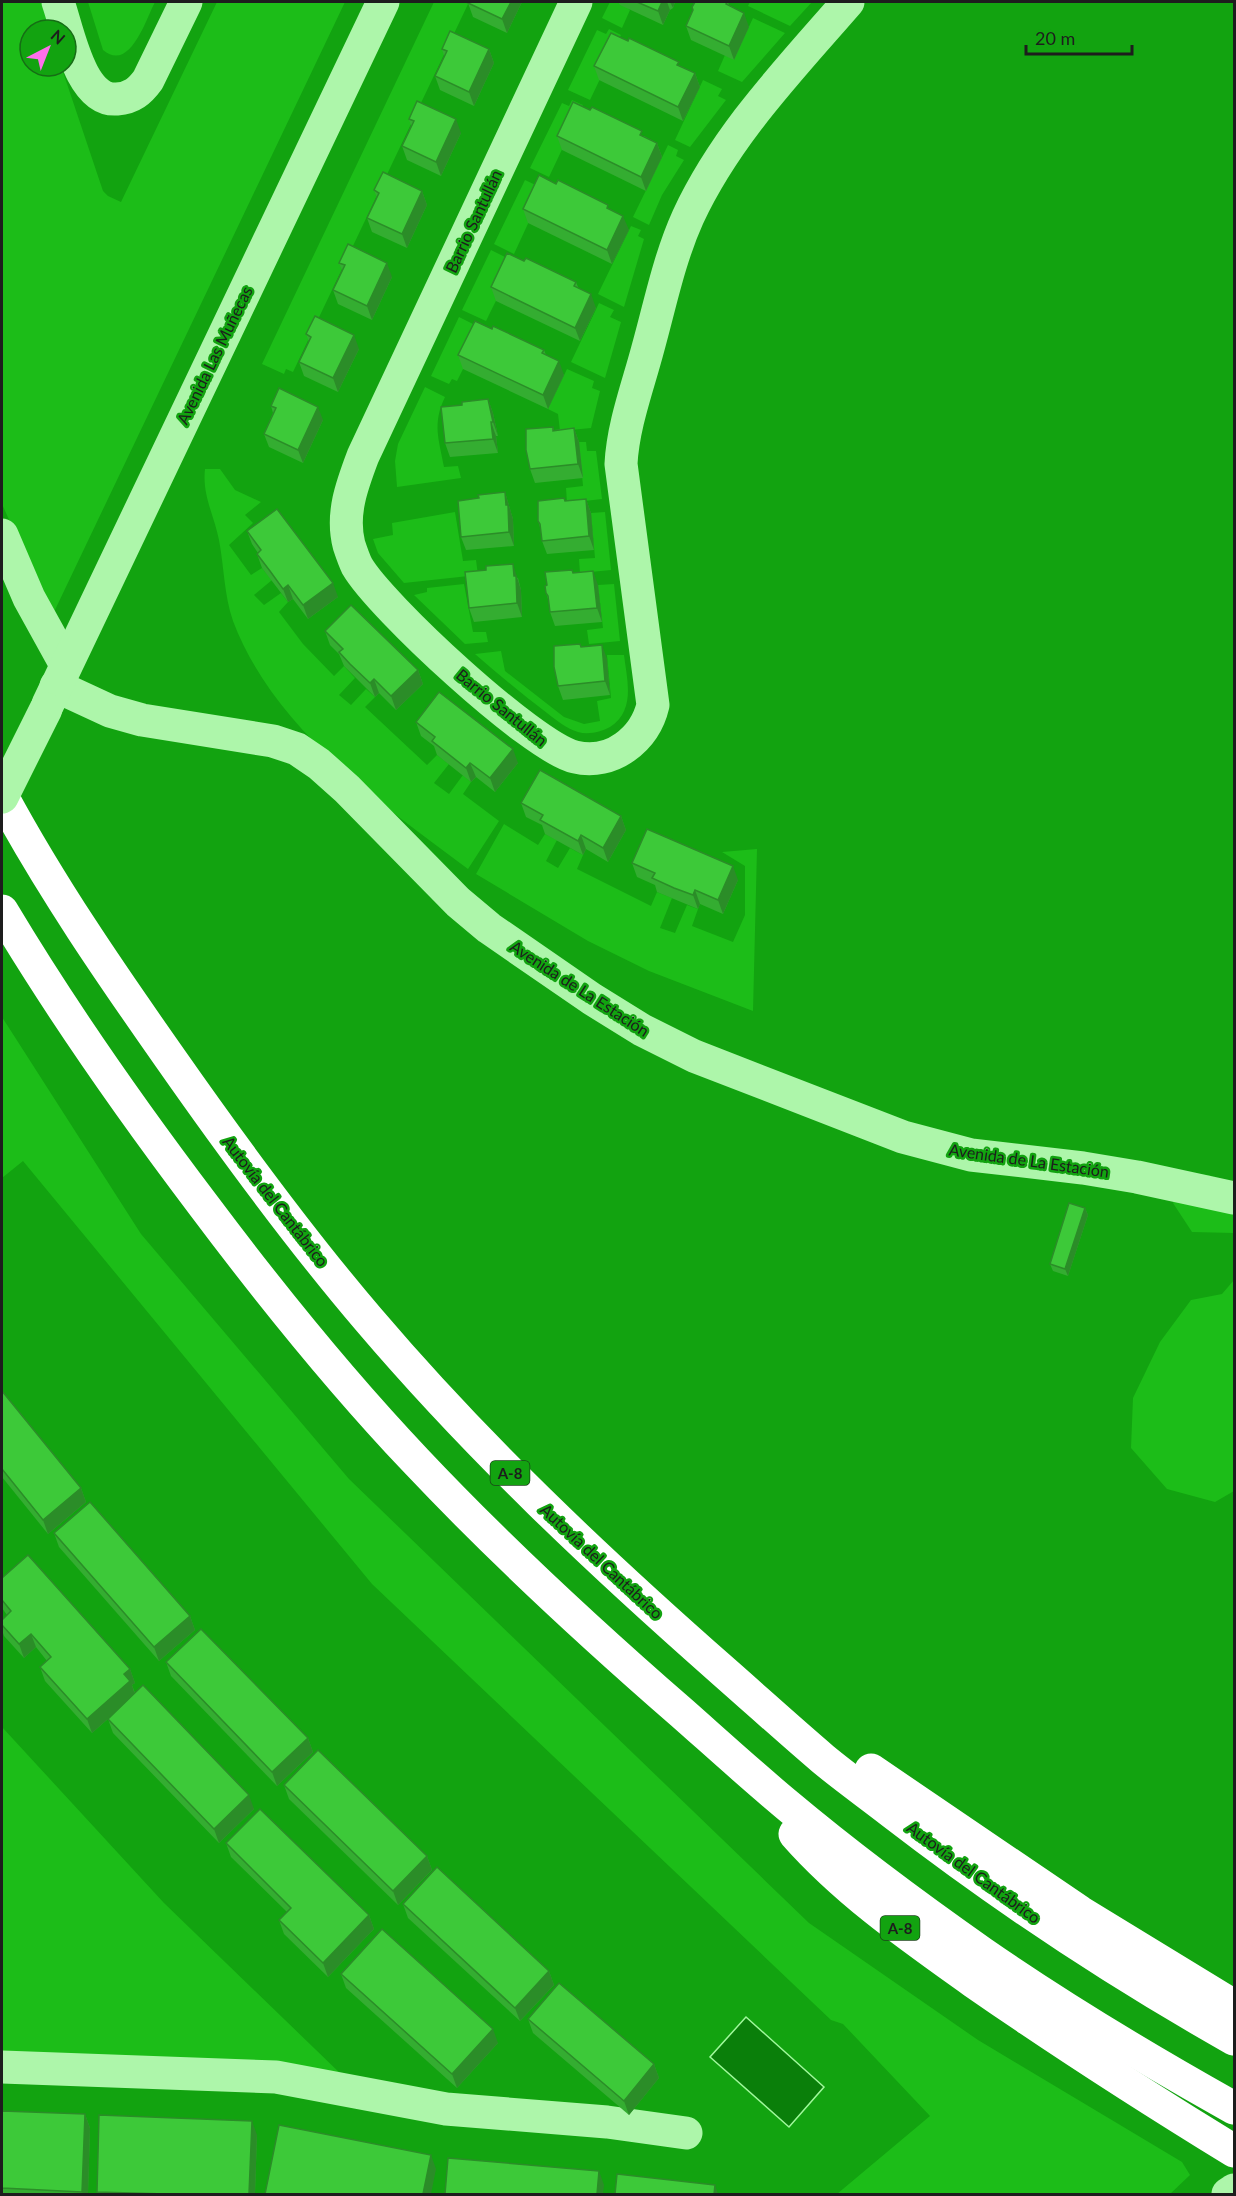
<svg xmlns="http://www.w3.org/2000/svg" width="1236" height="2196" font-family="Lato,sans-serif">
  <rect width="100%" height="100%" fill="#12a310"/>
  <g fill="#1cbd18">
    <polygon points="2,2 42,2 50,30 30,30 30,66 61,66 103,191 108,196 121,202 217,2 345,2 54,612 35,578 2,504"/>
    <path d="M88 2H155C146 19 130 73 103 50Z"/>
    <polygon points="434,2 469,2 293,372 286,369 284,374 262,364"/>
    <polygon points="610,2 621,2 630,10 622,28 602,18"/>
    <polygon points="750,2 812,2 790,26 748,6"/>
    <polygon points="753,18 785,33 742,82 718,71 725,55 734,59"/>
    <polygon points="609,29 621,35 590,100 568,90 597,30 606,34"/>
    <polygon points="703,80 722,89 718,96 726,100 690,147 675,140"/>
    <polygon points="572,100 583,105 549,177 530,168 562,103 569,106"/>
    <polygon points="668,145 678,150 676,156 684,160 662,195 649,225 633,217"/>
    <polygon points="525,180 544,189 514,254 494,244"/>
    <polygon points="631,226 641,230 638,236 644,239 624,307 598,294"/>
    <polygon points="491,250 515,262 486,321 462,310"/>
    <polygon points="599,303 614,310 610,317 621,322 605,378 571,362"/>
    <polygon points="459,317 483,329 457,381 452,379 449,384 431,376"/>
    <polygon points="567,369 594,381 592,388 600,391 591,428 560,431 558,414 548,409"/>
    <path d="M425 387 445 397C432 424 439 439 444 467L458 466 461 478 397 487 395 461 398 444Z"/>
    <polygon points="579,442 586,442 587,451 596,451 602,499 567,503 566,488 583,486"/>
    <path d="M205 469H220L235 490 261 502 245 515 253 523 229 545 251 575 262 568 272 580 254 595 264 605 281 593 288 602 279 612 303 644 334 676 344 666 355 678 339 695 351 705 366 689 375 697 365 707 427 765 437 755 449 764 434 783 449 794 463 775 471 782 463 794 499 821 468 869C380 804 273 727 233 621 224 595 224 566 219 540 214 515 202 495 205 469Z"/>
    <polygon points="455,512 463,561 476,560 478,575 404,583 378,553 373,539 393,535 392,523"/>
    <polygon points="605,512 611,570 580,573 579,559 595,558 591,513"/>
    <polygon points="464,584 473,632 486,632 488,642 465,644 414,595 427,592 427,588"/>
    <polygon points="614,584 620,641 589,644 587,630 603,628 598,585"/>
    <path d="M501 651 505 671 564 717 584 724 600 721 597 701 611 698 607 655H624C627 680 636 710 610 727 601 732 588 735 578 732 567 729 556 720 547 713 522 694 498 674 475 654Z"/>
    <polygon points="504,824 538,845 545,834 557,840 546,861 558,868 570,848 583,855 577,869 651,906 657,892 672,898 660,928 675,933 687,905 698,909 692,926 733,942 745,915 745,866 722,852 757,849 753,1011 649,971 588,941 476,874"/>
    <polygon points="2,1017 141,1234 349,1479 809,1923 978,2040 1182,2162 1190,2175 1170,2194 837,2194 930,2116 843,2024 831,2020 372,1584 23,1161 2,1178"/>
    <polygon points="1184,1173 1209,1175 1234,1187 1234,1233 1192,1232 1173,1203"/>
    <polygon points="1234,1280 1234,1491 1215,1502 1167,1489 1131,1448 1133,1398 1160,1342 1191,1300 1222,1294"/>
    <polygon points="2,1727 164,1903 344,2077 2,2060"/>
  </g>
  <polygon fill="#0a7f0a" stroke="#a0f99c" stroke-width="1.5" points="746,2017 824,2087 789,2127 710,2057"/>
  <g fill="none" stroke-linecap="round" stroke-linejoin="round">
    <g stroke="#adf6aa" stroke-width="33">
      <path d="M58 2C68 30 80 102 117 99 132 98 140 91 148 80L186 2"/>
      <path d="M576 2 363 456C352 485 341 514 349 545 351 551 354 560 357 566 380 606 532 747 575 757 612 766 645 739 653 705L621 464C623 425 638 386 648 348 660 305 669 259 688 217 726 135 789 70 848 2"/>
      <polyline points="2,535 29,598 66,665"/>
      <polyline points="56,686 110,711 142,720 273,741 297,749 319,764 347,789 458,902 489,928 592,999 642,1030 694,1056 903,1137 971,1155 1083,1168 1137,1177 1234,1198"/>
      <polyline points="48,704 383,2"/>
      <polyline points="2,2067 276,2077 446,2109 607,2122 686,2133"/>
      <polyline points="1228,2194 1234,2190"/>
    </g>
    <g stroke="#fff" stroke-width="33">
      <path d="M2 796C51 887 111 974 170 1058 233 1148 298 1237 369 1320 477 1447 598 1561 723 1671 756 1700 789 1730 823 1759 846 1778 870 1795 893 1813 1002 1897 1115 1972 1234 2039"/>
      <path d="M2 911C63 1013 132 1111 204 1206 270 1294 340 1381 416 1461 500 1550 590 1633 682 1713 717 1744 751 1775 787 1805 849 1857 915 1906 982 1953 1063 2009 1148 2060 1234 2108"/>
      <polyline points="871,1770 1080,1912 1234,2006"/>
      <path d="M795 1834C846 1892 911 1937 974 1982 1059 2041 1146 2097 1234 2151"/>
    </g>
    <polyline stroke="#adf6aa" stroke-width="33" points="2,797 46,709"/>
  </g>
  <g fill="#34ad31">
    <polygon points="469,2 522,2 507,33 473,17 468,3"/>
    <polygon points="618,2 675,2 673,8 670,10 663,25 620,5"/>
    <polygon points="695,2 728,2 729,5 749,27 734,60 691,40 686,26 693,10"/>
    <polygon points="628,41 695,73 700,87 683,121 599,80 594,66"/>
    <polygon points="442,49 489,49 494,63 474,106 440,90 435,76 444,56"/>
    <polygon points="409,119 461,133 441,176 407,160 402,146 411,126"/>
    <polygon points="557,136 644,136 657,143 662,157 646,191 562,150"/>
    <polygon points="374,190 422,191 427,205 407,248 372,232 367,218 377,198"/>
    <polygon points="523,209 610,210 629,230 612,264 528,223"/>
    <polygon points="524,261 576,282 578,287 596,308 580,341 496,301 491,287"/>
    <polygon points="339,263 392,277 372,320 338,304 333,290 342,270"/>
    <polygon points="492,329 544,350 546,355 564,375 548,409 463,369 458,355"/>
    <polygon points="306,334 359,349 338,392 304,376 299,362 309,342"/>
    <polygon points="488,399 493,413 498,436 496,436 498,453 450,457 445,443 462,405"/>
    <polygon points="271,406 323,420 303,463 269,447 264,434 273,413"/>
    <polygon points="553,427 554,430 574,428 579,442 583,478 535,483 530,469"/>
    <polygon points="505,492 513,519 514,546 466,550 461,537"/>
    <polygon points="586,499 591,513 594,550 547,554 542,541 541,530 538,521 566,501"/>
    <polygon points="247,531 338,597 308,619 293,599 288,602 262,568 257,554 258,553 252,544"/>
    <polygon points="486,570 518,578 521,590 522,617 474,622 469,608"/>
    <polygon points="572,570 573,573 598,585 602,622 555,626 550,612 549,602 546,593 547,585"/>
    <polygon points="325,631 418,670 423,684 396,710 379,693 375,697 344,666 339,654 330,645"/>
    <polygon points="580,644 582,647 607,659 610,695 563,700 558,686"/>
    <polygon points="416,722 518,763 495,792 476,777 471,782 437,755 434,746 421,736"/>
    <polygon points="521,803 621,816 626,830 608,862 586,849 583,855 545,834 542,825 526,817"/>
    <polygon points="632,863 738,880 723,914 700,904 698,909 657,892 655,885 637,877"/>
    <polygon points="1085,1208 1088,1215 1068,1276 1053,1271 1050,1264"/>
    <polygon points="2,1391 81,1488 86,1502 48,1534 2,1477"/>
    <polygon points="54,1533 190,1616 195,1630 159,1661 59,1547"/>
    <polygon points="2,1578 130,1669 135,1683 132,1685 135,1693 254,1809 219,1843 113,1733 108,1719 92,1733 45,1681 40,1667 47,1661 36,1647 24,1658 4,1636 2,1630 2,1620 7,1615 2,1608"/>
    <polygon points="166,1662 308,1738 313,1752 277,1786 171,1676"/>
    <polygon points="284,1785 427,1856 432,1870 398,1905 289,1799"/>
    <polygon points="226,1843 369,1915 374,1929 328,1977 284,1934 279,1920 287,1912 231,1857"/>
    <polygon points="403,1904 549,1971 554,1985 520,2021 408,1918"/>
    <polygon points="341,1974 498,2043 457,2088 346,1988"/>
    <polygon points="528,2019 654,2064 659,2078 629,2115 533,2033"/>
    <polygon points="2,2111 85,2114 90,2128 88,2194 2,2194"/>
    <polygon points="257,2135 255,2194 98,2194 97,2192"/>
  </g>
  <g fill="#2b8d28">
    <polygon points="511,2 522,2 507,33 502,19"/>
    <polygon points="662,2 667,2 670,10 663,25 658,11"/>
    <polygon points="670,2 675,2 673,8"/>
    <polygon points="744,13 749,27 734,60 729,46"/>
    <polygon points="489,49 494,63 474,106 469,92"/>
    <polygon points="695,73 700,87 683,121 678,107"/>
    <polygon points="456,119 461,133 441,176 436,162"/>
    <polygon points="657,143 662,157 646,191 641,177"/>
    <polygon points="422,191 427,205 407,248 402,234"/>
    <polygon points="623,216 629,230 612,264 607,250"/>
    <polygon points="387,263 392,277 372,320 367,306"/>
    <polygon points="591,294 596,308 580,341 575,328"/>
    <polygon points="354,335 359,349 338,392 333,378"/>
    <polygon points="559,361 564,375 548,409 543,395"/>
    <polygon points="488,399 493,413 498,436 493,422"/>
    <polygon points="318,407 323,420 303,463 298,450"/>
    <polygon points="491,422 496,436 498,453 493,439"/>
    <polygon points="574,428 579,442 583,478 578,464"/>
    <polygon points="505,492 513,519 514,546 509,532"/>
    <polygon points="586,499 591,513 594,550 589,536"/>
    <polygon points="513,564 521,590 522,617 517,603"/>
    <polygon points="593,571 598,585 602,622 597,608"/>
    <polygon points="333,583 338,597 308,619 303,605"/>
    <polygon points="288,585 293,599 288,602 283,589"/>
    <polygon points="602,645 607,659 610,695 605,681"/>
    <polygon points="418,670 423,684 396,710 391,696"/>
    <polygon points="374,679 379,693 375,697 370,683"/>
    <polygon points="513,749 518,763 495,792 490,778"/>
    <polygon points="470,763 476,777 471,782 466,768"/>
    <polygon points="621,816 626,830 608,862 603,848"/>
    <polygon points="581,835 586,849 583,855 578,841"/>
    <polygon points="733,866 738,880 723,914 718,900"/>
    <polygon points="695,890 700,904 698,909 693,895"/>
    <polygon points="1085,1208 1088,1215 1068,1276 1065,1269"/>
    <polygon points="81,1488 86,1502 48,1534 43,1520"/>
    <polygon points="190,1616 195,1630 159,1661 154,1647"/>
    <polygon points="31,1634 36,1647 24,1658 19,1644"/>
    <polygon points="130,1669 135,1683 132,1685 135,1695 92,1733 87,1719 124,1674"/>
    <polygon points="308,1738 313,1752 277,1786 272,1772"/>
    <polygon points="249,1795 254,1809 219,1843 214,1829"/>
    <polygon points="427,1856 432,1870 398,1905 393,1891"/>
    <polygon points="369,1915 374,1929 328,1977 323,1963"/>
    <polygon points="549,1971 554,1985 520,2021 515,2008"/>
    <polygon points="493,2029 498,2043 457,2088 452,2074"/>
    <polygon points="654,2064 659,2078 629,2115 624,2101"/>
    <polygon points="85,2114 90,2128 88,2194 83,2194 82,2192"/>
    <polygon points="252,2121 257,2135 255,2194 249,2194"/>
    <polygon points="431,2155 436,2169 431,2194 423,2194"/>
    <polygon points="599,2171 604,2185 603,2194 597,2194"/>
    <polygon points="715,2185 718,2194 714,2194"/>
  </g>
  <g fill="#3dc939" stroke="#2b8d28" stroke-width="1.5">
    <polygon points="469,2 511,2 502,19 468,3"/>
    <polygon points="637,2 662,2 658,11"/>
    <polygon points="695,2 727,2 726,4 744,13 729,46 686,26 693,10 692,7"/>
    <polygon points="450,31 489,49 469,92 435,76 447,51 442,49"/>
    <polygon points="611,33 628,41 629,38 679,62 677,65 695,73 678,107 594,66"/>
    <polygon points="417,101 456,119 436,162 402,146 414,121 409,119"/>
    <polygon points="573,102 590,110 592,107 642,131 640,135 657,143 641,177 557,136"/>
    <polygon points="383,172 422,191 402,234 367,218 379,193 374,190"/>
    <polygon points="539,175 556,184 558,180 608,205 607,208 623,216 607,250 523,209"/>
    <polygon points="348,244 387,263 367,306 333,290 345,265 339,263"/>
    <polygon points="507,253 524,261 526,258 576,282 574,286 591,294 575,328 491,287"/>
    <polygon points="315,316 354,335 333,378 299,362 311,337 306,334"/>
    <polygon points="475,321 492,329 493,326 544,350 542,353 559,361 543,395 458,355"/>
    <polygon points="279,388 318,407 298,450 264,434 276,408 271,406"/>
    <polygon points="488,399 493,422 491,422 493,439 445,443 441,407 462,405 462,402"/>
    <polygon points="553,427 553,431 574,428 578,464 530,469 526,450 526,429"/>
    <polygon points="505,492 506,505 508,505 509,532 461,537 458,501 479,498 478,495"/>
    <polygon points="564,498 565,501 586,499 589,536 542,541 540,524 538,521 538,501"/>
    <polygon points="277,509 333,583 303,605 288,585 283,589 270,571 257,554 261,550 247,531"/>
    <polygon points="513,564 514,576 516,576 517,603 469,608 465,572 486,570 486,566"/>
    <polygon points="572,570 573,573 593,571 597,608 550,612 548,596 546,593 545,586 547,585 545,572"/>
    <polygon points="351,605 418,670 391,696 374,679 370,683 350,664 339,652 343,649 325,631"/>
    <polygon points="580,644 581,647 602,645 605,681 558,686 554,667 554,646"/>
    <polygon points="439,692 513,749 490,778 470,763 466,768 432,741 435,737 416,722"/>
    <polygon points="540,770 621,816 603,848 581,835 578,841 540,820 543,815 521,803"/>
    <polygon points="647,829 733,866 718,900 695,890 693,895 674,888 652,878 655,873 632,863"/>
    <polygon points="1069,1203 1085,1208 1065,1269 1050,1264"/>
    <polygon points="2,1391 81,1488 43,1520 2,1469"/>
    <polygon points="90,1502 190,1616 154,1647 54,1533"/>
    <polygon points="28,1555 130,1669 124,1674 130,1681 87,1719 40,1667 51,1657 31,1634 19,1644 2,1625 2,1620 11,1611 2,1600 2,1578"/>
    <polygon points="201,1629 308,1738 272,1772 166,1662"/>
    <polygon points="143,1685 249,1795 214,1829 108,1719"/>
    <polygon points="318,1750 427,1856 393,1891 284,1785"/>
    <polygon points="260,1809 369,1915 323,1963 279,1920 291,1908 226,1843"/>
    <polygon points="437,1867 549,1971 515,2008 403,1904"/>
    <polygon points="382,1929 493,2029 452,2074 341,1974"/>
    <polygon points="559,1983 654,2064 624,2101 528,2019"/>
    <polygon points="2,2111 85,2114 82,2192 2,2188"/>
    <polygon points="99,2115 252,2121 249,2194 166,2194 97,2192"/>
    <polygon points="279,2125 431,2155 423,2194 265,2194"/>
    <polygon points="448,2158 599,2171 597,2194 445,2194"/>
    <polygon points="617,2174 715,2185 714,2194 615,2194"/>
  </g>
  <g text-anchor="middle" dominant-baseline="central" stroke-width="5" stroke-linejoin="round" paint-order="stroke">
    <g fill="#12a310" stroke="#1a4519" stroke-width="1.5">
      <rect x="490.5" y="1461" width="39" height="24" rx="4.5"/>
      <rect x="880.5" y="1916" width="39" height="24" rx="4.5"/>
    </g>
    <g font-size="15" font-weight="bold" fill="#1d1d1d">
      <text x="510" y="1473">A-8</text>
      <text x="900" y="1928">A-8</text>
    </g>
    <g font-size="16" fill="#1d1d1d" stroke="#12a310">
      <text transform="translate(473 221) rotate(-65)">Barrio Santullán</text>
      <text transform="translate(214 355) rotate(-64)">Avenida Las Muñecas</text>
      <text transform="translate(502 707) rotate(39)">Barrio Santullán</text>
      <text transform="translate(580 988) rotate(33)">Avenida de La Estación</text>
      <text transform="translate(1029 1160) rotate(8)">Avenida de La Estación</text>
      <text transform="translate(276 1201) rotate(52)">Autovía del Cantábrico</text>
      <text transform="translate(602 1561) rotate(43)">Autovía del Cantábrico</text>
      <text transform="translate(974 1872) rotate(36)">Autovía del Cantábrico</text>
    </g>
  </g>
  <rect width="1236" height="2196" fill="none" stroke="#1d1d1d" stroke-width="6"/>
  <g transform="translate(48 48) rotate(42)"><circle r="28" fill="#12a310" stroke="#166d15" stroke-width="1.5"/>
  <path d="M0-4.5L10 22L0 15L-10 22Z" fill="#ff6fec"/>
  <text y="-9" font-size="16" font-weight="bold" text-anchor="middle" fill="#1d1d1d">N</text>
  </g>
  <path d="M1026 45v9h106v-9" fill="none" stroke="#1d1d1d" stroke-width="3"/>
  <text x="1035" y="45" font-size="18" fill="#1d1d1d" stroke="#12a310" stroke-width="4.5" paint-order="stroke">20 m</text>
</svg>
